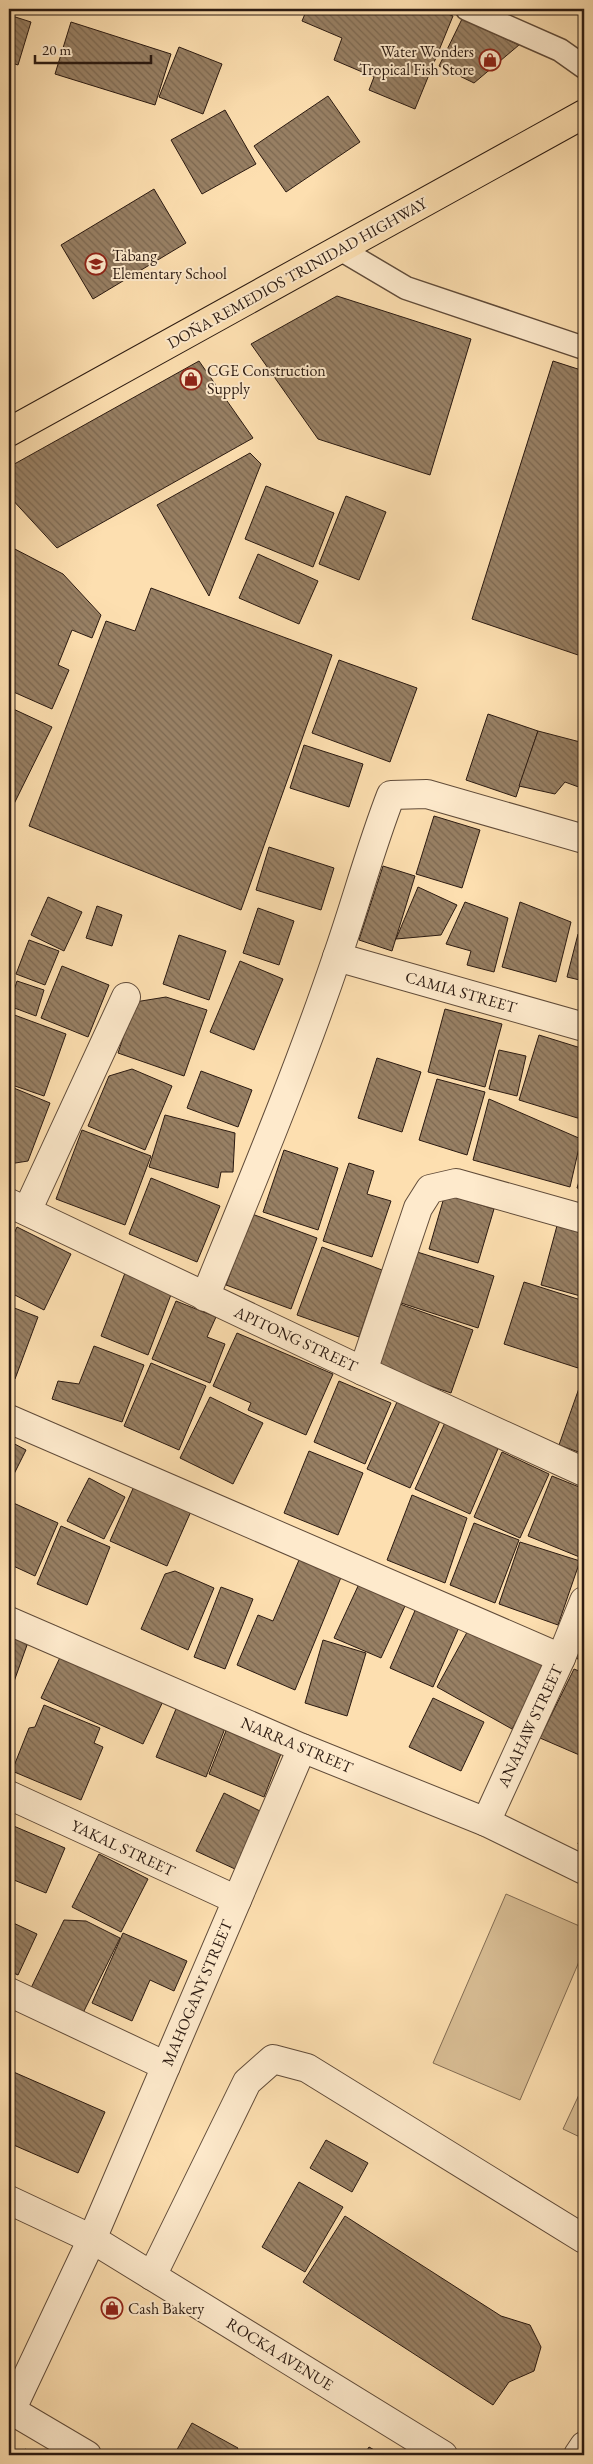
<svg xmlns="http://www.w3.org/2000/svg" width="593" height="2464" font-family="'EB Garamond',serif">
  <defs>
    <pattern id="building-back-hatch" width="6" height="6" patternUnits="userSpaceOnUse" patternTransform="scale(1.25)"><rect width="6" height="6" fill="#988064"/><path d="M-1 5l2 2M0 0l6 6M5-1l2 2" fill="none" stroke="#7c6851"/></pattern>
  </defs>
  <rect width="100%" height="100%" fill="#fddfb0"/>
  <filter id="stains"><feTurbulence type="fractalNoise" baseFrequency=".004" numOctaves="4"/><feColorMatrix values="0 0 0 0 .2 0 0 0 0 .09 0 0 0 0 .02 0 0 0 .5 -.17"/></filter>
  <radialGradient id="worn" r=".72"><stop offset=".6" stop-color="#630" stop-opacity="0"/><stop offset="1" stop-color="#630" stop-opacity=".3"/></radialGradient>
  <g fill="#d9be95" stroke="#826c53">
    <polygon points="506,1894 584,1928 584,1950 520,2100 433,2063"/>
    <polygon points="584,2084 584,2139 563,2129"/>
  </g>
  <g fill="url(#building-back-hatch)" stroke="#2b1a11">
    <polygon points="307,9 436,9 453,16 415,109 369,90 374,77 334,60 342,38 302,21"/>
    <polygon points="9,15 31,22 18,65 9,62"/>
    <polygon points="462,19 519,45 474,83 439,66"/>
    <polygon points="71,22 171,54 155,105 55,74"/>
    <polygon points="179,47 222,64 203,114 159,97"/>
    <polygon points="328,96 360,142 286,192 254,146"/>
    <polygon points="225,110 256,164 202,194 171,140"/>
    <polygon points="154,189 186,243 93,299 61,245"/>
    <polygon points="337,296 471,339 430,475 318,439 251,344"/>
    <polygon points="199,361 253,438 57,548 9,496 9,467"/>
    <polygon points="553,361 584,371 584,657 472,619"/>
    <polygon points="250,453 261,464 209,596 157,505"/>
    <polygon points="266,486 334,513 313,567 245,539"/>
    <polygon points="346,496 386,512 359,580 319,564"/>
    <polygon points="9,546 63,574 101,615 92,638 72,630 58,665 69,670 52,709 9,690"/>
    <polygon points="258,554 318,581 299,624 239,598"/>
    <polygon points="151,588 332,655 241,910 29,826 106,621 135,631"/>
    <polygon points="339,660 417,688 390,762 312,733"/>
    <polygon points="9,707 52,727 9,814"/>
    <polygon points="488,714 538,731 516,797 466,780"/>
    <polygon points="538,731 584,743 584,789 565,782 555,794 519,786"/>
    <polygon points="304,745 363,764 349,807 290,788"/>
    <polygon points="434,816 480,830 462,888 416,874"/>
    <polygon points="269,847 334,868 321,910 256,890"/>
    <polygon points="383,866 415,876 392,951 359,940"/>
    <polygon points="418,887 457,905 441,935 396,939"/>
    <polygon points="48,897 82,912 64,951 31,935"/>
    <polygon points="584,900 584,920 579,918"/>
    <polygon points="465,902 508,918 494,972 467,965 471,951 446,944"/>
    <polygon points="520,902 571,922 556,982 502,967"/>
    <polygon points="97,906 122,915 112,946 86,938"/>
    <polygon points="258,908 294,921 279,965 243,953"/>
    <polygon points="578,934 584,937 584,981 567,977"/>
    <polygon points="179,935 226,951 209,1000 163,984"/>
    <polygon points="29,940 59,951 45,985 16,974"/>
    <polygon points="240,961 283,979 254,1050 210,1032"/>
    <polygon points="62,966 109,985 88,1037 41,1018"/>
    <polygon points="17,981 44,990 36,1016 9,1006"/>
    <polygon points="166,997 207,1010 184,1076 118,1053 135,1002"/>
    <polygon points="445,1009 502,1024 485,1087 428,1072"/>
    <polygon points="9,1013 66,1034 44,1096 9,1084"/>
    <polygon points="539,1035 584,1049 584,1120 519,1100"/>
    <polygon points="499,1050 526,1056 517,1096 489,1089"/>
    <polygon points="377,1058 421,1072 402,1132 358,1118"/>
    <polygon points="132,1069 172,1086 145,1150 88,1126 109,1076"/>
    <polygon points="201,1071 252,1090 238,1127 187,1108"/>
    <polygon points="437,1079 485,1092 467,1155 419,1140"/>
    <polygon points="9,1086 50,1103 28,1161 9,1164"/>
    <polygon points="489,1099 581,1139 570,1187 473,1160"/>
    <polygon points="165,1115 235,1133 233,1172 221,1172 218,1188 149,1167"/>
    <polygon points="82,1130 151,1156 125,1225 56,1199"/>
    <polygon points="284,1150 338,1168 318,1230 263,1212"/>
    <polygon points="349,1163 374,1171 367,1194 391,1201 372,1257 323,1241"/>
    <polygon points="584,1165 584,1190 577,1188"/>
    <polygon points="151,1178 220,1206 197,1262 129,1234"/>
    <polygon points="445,1194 494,1209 478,1263 429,1249"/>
    <polygon points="252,1214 317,1238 291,1309 226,1285"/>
    <polygon points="558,1222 584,1229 584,1297 541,1285"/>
    <polygon points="17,1227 71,1254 44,1310 9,1292 9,1244"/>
    <polygon points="322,1247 382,1270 359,1337 297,1315"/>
    <polygon points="414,1251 494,1276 478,1328 398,1302"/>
    <polygon points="125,1273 172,1292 148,1355 101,1336"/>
    <polygon points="524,1282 584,1301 584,1348 578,1368 504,1344"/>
    <polygon points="176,1301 216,1317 207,1337 225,1344 210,1383 152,1359"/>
    <polygon points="400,1304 473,1330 451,1393 378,1368"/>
    <polygon points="9,1306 38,1317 15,1379 9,1376"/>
    <polygon points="237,1333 333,1374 306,1435 248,1410 251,1403 213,1386"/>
    <polygon points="94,1346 144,1365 122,1422 52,1399 58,1381 79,1384"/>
    <polygon points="151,1363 206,1386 179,1450 124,1426"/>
    <polygon points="584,1374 584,1454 559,1445"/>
    <polygon points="339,1381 391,1403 365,1464 314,1442"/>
    <polygon points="210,1397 263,1423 233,1484 180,1458"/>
    <polygon points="397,1402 440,1421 410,1488 367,1469"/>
    <polygon points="448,1416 500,1444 470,1514 415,1489"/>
    <polygon points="9,1441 26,1450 9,1484"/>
    <polygon points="309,1451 363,1473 338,1535 284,1513"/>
    <polygon points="502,1452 549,1474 520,1538 474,1517"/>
    <polygon points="552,1476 584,1489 584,1554 582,1558 528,1536"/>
    <polygon points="89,1478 125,1497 104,1539 67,1521"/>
    <polygon points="135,1484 192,1509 167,1566 110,1541"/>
    <polygon points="412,1495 467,1518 445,1583 387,1560"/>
    <polygon points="9,1501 58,1523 35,1576 9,1564"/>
    <polygon points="474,1523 519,1540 495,1603 450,1585"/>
    <polygon points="61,1526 110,1547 87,1605 37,1584"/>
    <polygon points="520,1542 580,1561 558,1625 499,1604"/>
    <polygon points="302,1553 344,1570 295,1690 237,1665 258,1615 273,1621"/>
    <polygon points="175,1571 214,1588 188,1650 141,1629 165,1574"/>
    <polygon points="359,1584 405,1606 381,1658 334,1638"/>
    <polygon points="221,1587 253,1599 225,1669 194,1657"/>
    <polygon points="417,1606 460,1625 433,1687 390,1668"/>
    <polygon points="471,1625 547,1667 512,1729 437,1687"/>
    <polygon points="9,1631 27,1645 11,1690 9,1689"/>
    <polygon points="584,1633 584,1662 572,1656"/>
    <polygon points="323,1640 366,1653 347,1716 305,1703"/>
    <polygon points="63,1651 165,1697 143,1744 41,1698"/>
    <polygon points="574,1669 584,1673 584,1757 540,1738"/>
    <polygon points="181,1697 229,1718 206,1777 156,1757"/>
    <polygon points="433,1698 484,1722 461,1771 409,1747"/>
    <polygon points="44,1705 100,1728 94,1743 103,1747 81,1800 12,1771 29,1728 35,1727"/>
    <polygon points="231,1718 286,1741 264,1797 209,1774"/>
    <polygon points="224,1793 262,1812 235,1869 196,1851"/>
    <polygon points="584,1823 584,1846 578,1844"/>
    <polygon points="9,1824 65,1848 46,1893 9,1878"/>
    <polygon points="99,1854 148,1879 121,1932 72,1907"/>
    <polygon points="64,1920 86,1921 120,1938 83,2013 31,1988"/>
    <polygon points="9,1921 37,1934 18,1975 9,1971"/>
    <polygon points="123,1933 187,1961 174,1991 150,1980 132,2021 92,2003"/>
    <polygon points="9,2070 105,2112 78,2173 9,2143"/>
    <polygon points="326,2140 368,2163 352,2192 310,2168"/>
    <polygon points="299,2182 343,2207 305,2272 262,2247"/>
    <polygon points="345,2216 501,2316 530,2325 541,2347 534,2371 509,2382 493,2405 303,2282"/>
    <polygon points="192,2423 238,2448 234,2455 174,2455"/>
    <polygon points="369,2447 383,2455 364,2455"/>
    <polygon points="25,2449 36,2455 22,2455"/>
  </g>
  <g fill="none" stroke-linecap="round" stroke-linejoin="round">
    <g stroke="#604b39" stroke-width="25">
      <g id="lane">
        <polyline points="467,9 560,50 584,67"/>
        <polyline points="340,249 406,288 584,348"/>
      </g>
    </g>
    <g stroke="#604b39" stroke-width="30">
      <g id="street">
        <polyline points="337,957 584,1027"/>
        <polyline points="9,1203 363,1371 584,1472"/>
        <polyline points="27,1211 126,997"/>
        <path d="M205 1297C251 1184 298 1072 337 957 356 903 370 849 391 795L427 794 584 839"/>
        <polyline points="363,1371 418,1208 430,1189 456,1183 584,1219"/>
        <polyline points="9,1419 561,1658"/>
        <polyline points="9,1621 302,1748 486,1822 584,1870"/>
        <polyline points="9,1795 237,1900"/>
        <polyline points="486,1822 561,1658 584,1601"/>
        <polyline points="9,1992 166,2066"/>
        <polyline points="9,2200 92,2239 443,2455"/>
        <polyline points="152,2276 247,2082 273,2059 307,2068 584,2239"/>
        <polyline points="9,2409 87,2455"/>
        <polyline points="9,2415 92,2239 302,1748"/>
        <polyline points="578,2455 584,2446"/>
      </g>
    </g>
    <g stroke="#2b1a11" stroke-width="30">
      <polyline id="highway" points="9,432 584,114"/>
    </g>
    <use href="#lane" stroke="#feeacc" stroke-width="22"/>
    <use href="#street" stroke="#feeacc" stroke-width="28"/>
    <use href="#highway" stroke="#fddfb0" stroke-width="28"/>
  </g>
  <defs>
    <g id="shop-ring" transform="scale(1.125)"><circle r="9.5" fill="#feeacc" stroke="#8f2418" stroke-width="1.5"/><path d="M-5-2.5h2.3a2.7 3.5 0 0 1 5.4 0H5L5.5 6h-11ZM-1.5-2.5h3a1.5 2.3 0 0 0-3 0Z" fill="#8f2418"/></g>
    <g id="school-ring" transform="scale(1.125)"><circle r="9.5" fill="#feeacc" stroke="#8f2418" stroke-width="1.5"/><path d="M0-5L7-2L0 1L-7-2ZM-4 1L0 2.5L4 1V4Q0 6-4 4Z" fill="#8f2418"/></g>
  </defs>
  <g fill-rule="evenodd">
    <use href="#shop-ring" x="490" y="60"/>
    <use href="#school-ring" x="96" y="264"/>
    <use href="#shop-ring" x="191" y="379"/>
    <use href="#shop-ring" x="112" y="2308"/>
  </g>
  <g text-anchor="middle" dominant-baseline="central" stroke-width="4" stroke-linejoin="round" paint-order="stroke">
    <g font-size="16" fill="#2b1a11" stroke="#feeacc" text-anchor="start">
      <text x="474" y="51" text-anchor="end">Water Wonders<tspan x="474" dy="18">Tropical Fish Store</tspan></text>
      <text x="112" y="255">Tabang<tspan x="112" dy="18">Elementary School</tspan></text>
      <text x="207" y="370">CGE Construction<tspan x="207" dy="18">Supply</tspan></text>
      <text x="128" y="2308">Cash Bakery</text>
    </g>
    <g font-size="16" fill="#2b1a11" stroke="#feeacc">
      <text transform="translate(297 273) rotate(-29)">DOÑA REMEDIOS TRINIDAD HIGHWAY</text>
      <text transform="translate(461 992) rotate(16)">CAMIA STREET</text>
      <text transform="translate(296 1339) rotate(25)">APITONG STREET</text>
      <text transform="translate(530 1726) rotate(-65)">ANAHAW STREET</text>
      <text transform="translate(297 1745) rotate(23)">NARRA STREET</text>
      <text transform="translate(123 1848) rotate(25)">YAKAL STREET</text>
      <text transform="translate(197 1993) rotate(-67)">MAHOGANY STREET</text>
      <text transform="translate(280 2354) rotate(32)">ROCKA AVENUE</text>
    </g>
  </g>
  <rect width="593" height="2464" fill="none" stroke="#fddfb0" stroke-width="30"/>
  <rect x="10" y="10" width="573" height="2444" fill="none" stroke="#2b1a11" stroke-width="2.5"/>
  <rect x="15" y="15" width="563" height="2434" fill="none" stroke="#2b1a11"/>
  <path d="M35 55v8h116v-8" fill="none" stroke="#2b1a11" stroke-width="2.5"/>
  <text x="42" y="55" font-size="15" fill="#2b1a11" stroke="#feeacc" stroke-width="4" paint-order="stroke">20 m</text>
  <rect width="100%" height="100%" filter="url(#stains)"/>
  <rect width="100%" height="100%" fill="url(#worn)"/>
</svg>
